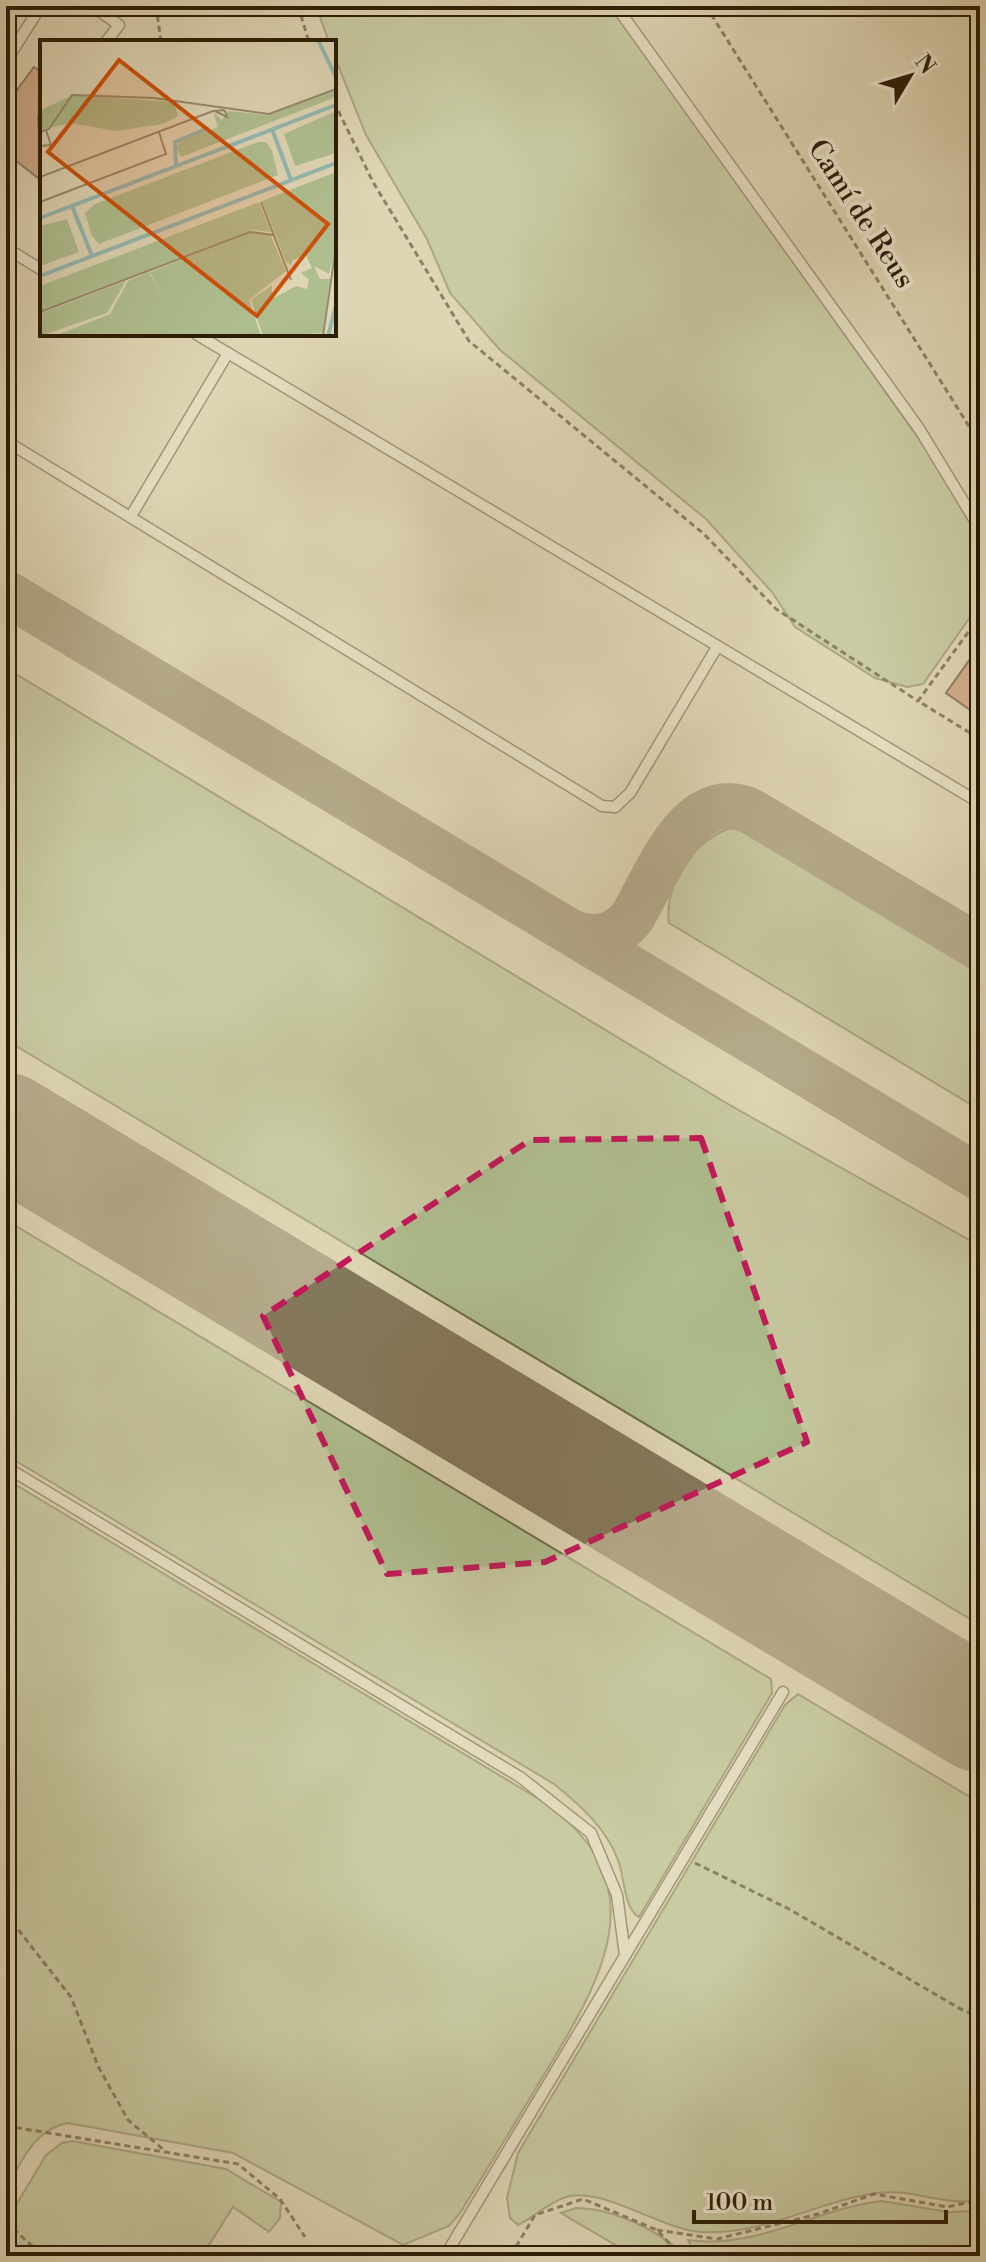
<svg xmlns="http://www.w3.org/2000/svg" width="986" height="2262" font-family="'Libre Bodoni',serif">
  <rect width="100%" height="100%" fill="#ded5b4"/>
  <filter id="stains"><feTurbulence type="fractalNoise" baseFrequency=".0025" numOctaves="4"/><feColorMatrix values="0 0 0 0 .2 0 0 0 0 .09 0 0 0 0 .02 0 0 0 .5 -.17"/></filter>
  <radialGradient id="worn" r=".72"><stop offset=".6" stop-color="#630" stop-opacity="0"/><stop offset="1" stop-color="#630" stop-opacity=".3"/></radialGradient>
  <g fill="#afbe8f" stroke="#6d6d4a" stroke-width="2">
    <polygon points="316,6 612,6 980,525 980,603 923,684 907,687 875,678 795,627 772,592 706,519 500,350 450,293 427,239 366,135 334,55 334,42 329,42"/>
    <polygon points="6,668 728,1104 980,1246 980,1625 6,1040"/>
    <path d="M736 827 753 830 980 966V1110L669 923C663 883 697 835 736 827Z"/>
    <path d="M6 1220 771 1679 772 1693 639 1917C624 1910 624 1874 618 1860 606 1828 580 1805 554 1784L6 1455Z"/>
    <path d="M6 1479 539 1799C662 1882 602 1979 542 2078 515 2123 488 2168 460 2213L449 2226 403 2245 233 2153 68 2123C34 2129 22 2161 6 2189Z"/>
    <path d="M798 1694 980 1803V2200C945 2207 912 2188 878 2193 816 2201 764 2236 700 2232 661 2229 601 2186 566 2197 549 2202 535 2217 518 2225L510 2218 507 2198 518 2153 785 1705Z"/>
    <polygon points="72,2141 226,2169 281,2202 280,2218 269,2232 233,2207 202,2256 6,2256 6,2222 46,2155 62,2143"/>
    <path d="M882 2201 948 2212 980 2211V2256H696L688 2240C757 2250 817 2208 882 2201Z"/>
    <path d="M576 2208C611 2208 660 2230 684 2256H634L561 2213Z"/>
  </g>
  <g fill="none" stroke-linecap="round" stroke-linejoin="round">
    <g stroke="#84785c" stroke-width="46">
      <polyline points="6,593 980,1178"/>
      <path d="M573 933C597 942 618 936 633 916 657 875 690 782 752 812L980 948"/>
    </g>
    <polyline stroke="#84785c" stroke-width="114" points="6,1130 980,1715"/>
  </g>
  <g fill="#c37c5e" stroke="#2b1c05" stroke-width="2">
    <polygon points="34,67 42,73 42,111 38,116 42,181 6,153 6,105"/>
    <polygon points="980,645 980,717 946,693"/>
  </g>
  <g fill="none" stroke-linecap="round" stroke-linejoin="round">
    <g stroke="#584a31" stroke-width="13">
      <g id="service">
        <polyline points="92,6 119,25 106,42"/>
        <polyline points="616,6 920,430 980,529"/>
        <polyline points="6,61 41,6"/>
        <polyline points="6,248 42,270"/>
        <polyline points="196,334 980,803"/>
        <polyline points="6,441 602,806 615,807 630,793 717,647"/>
        <polyline points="131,516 228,353"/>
        <polyline points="6,1467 520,1777 591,1833 617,1895 625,1955"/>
        <polyline points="445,2256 783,1692"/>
      </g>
    </g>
    <g stroke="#2b1c05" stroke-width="3" stroke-dasharray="6 4" stroke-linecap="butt">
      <polyline points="156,6 161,42"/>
      <polyline points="298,6 309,42"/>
      <polyline points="706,6 980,444"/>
      <polyline points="334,102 373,182 469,341 704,534 776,609 918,701"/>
      <polyline points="980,616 918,701 980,739"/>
      <polyline points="695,1863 789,1909 964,2011 980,2016"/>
      <polyline points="6,1914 71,1997 98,2066 128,2120 164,2150"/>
      <polyline points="6,2126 238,2164 280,2199 305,2237"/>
      <polyline points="6,2222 43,2256"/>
      <polyline points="657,2230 717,2239 818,2214 874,2194 947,2207 980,2200"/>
      <polyline points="511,2255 535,2215 583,2199 657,2230 681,2256"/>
    </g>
    <use href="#service" stroke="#eae4ce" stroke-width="10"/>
  </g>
  <path d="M0 0H986V2262H0ZM701 1138 807 1442 545 1562 387 1574 263 1316 530 1140Z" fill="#ded5b4" fill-opacity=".55" fill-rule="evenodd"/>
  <path fill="none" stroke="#c2185b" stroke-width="6" stroke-dasharray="16 10" stroke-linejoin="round" d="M701 1138 807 1442 545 1562 387 1574 263 1316 530 1140Z"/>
  <g text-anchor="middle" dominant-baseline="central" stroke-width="8" stroke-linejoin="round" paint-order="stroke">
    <g font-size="28" fill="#2b1c05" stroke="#eae4ce">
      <text transform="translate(861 214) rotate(57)">Camí de Reus</text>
    </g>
  </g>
  <g transform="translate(40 40)">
    <rect width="296" height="296" fill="#ded5b4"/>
    <path d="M296 49V57L141 117 137 109 139 102 178 87 173 72 182 80 188 71 227 75ZM34 55 134 62 138 76 123 84 76 91 31 83 0 90V70ZM296 71V113L255 126 244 94ZM218 102H226L232 111 238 135 59 204 52 196 45 173 55 164ZM296 132V206L289 234 274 226 280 239H290L283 293 223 296 211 260 232 245V259L256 246 267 249 269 240 261 233 272 228 266 215 253 220 254 216 251 225 246 222 222 161ZM219 162 231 192 213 190 0 271V246ZM27 179 39 212 0 226V186ZM215 191 230 194 246 231 209 260 221 296H15L70 274 88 241 109 232 122 258 110 232ZM86 241 67 273 0 296V274Z" fill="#afbe8f"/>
    <path fill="none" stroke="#93b8b1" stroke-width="4" d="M278 0 296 37M232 89 251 140M136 126 135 102 169 88M32 166 52 216M0 178 296 65M0 236 296 123M288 296 296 265"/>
    <path fill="none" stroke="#968b6e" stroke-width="2" d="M0 92 9 89 32 55 114 58 229 74 296 49M0 106 11 105 6 90M0 137 173 71H175L183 70 185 71 187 77 175 71M0 162 126 114 119 92M221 162 251 240M0 272 210 192 234 195M283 296 296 206"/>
    <path fill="#cc500b" fill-opacity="0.15" stroke="#cc500b" stroke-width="4" d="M79 20 288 184 217 276 8 112Z"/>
    <rect width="296" height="296" fill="none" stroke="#2b1c05" stroke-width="4"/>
  </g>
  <rect width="986" height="2262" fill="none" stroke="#ded5b4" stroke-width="32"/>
  <rect x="8" y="8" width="970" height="2246" fill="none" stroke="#2b1c05" stroke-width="4"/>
  <rect x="16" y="16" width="954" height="2230" fill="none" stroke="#2b1c05" stroke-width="2"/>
  <g transform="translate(910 76) rotate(52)" stroke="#eae4ce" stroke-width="6" paint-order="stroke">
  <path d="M0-6L14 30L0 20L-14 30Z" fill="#2b1c05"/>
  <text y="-12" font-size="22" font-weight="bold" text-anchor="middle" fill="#2b1c05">N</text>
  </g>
  <path d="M694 2210v12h252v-12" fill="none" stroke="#2b1c05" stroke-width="4"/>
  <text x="706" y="2210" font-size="24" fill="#2b1c05" stroke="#eae4ce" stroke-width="6" paint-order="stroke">100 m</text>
  <rect width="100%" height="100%" filter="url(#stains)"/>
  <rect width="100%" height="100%" fill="url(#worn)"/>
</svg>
